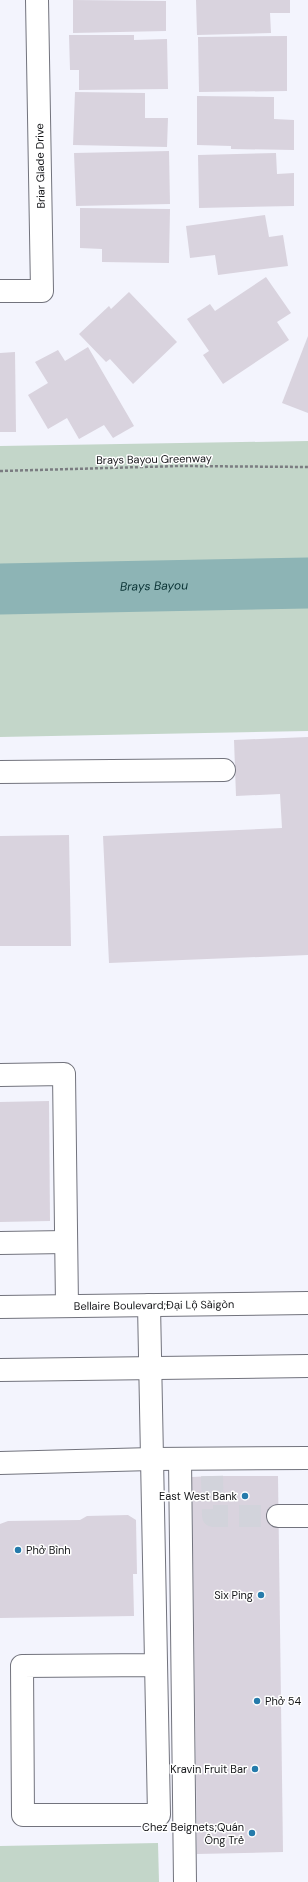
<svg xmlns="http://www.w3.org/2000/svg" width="308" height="1882" font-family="'DM Sans',sans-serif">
  <rect width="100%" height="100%" fill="#f3f4fd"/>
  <g fill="#c3d6c9">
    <polygon points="308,441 308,731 0,737 0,446"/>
    <polygon points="158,1843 159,1882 0,1882 0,1846"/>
  </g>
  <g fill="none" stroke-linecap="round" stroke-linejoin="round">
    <path stroke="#8db4b5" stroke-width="51" id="s1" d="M0 589 308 583"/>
  </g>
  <g fill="#d9d3de">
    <polygon points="73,0 166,1 166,31 73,33"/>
    <polygon points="196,0 290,0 290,13 270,13 271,33 197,35"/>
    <polygon points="69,35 134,35 134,40 167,39 168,89 79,90 79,70 70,70"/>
    <polygon points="287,36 287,91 199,92 198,37"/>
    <polygon points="75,92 145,93 145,118 168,118 167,147 73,145"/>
    <polygon points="197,96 274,97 274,119 294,120 294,150 231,149 231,146 197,145"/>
    <polygon points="169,151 170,204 76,206 74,153"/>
    <polygon points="276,153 277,174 294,173 294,206 199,208 198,155"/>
    <polygon points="80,208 170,209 169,263 102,262 102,249 80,248"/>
    <polygon points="265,215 269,237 283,235 288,266 218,275 215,255 190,258 186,226"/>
    <polygon points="266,277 291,313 277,322 289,340 223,384 203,355 209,351 187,319 210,304 215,311"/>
    <polygon points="129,292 177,342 133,384 110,359 106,362 79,334 109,306 111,309"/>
    <polygon points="308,336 308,413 282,403"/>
    <polygon points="88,347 134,426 113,438 104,425 79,439 67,418 48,429 28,395 48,383 35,362 58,350 65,361"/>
    <polygon points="15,352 16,432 0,432 0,353"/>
    <polygon points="308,737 308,955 109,963 103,836 282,828 280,794 236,796 234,740"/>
    <polygon points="69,835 71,946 0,946 0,836"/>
    <polygon points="49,1101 50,1221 0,1222 0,1102"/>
    <polygon points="212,1476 278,1476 283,1852 197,1854 192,1477"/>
    <polygon points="128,1515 136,1520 137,1574 133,1574 134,1616 0,1618 0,1524 8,1521 80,1520 87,1516"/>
  </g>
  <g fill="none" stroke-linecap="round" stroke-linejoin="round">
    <polyline stroke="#d2d3db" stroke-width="22" stroke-dasharray="22 11" stroke-linecap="butt" points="212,1476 213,1516 278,1516"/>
    <g stroke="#72737d" stroke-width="24">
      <g id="minor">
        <polyline points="0,291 42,291 37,0"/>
        <polyline points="0,772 224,770"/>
        <polyline points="0,1075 64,1074 67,1306"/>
        <polyline points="0,1243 66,1242"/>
        <polyline points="149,1305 159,1815 23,1815 22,1666 155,1665"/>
        <polyline points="180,1459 185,1882"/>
        <polyline points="0,1463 152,1459 308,1458"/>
        <polyline points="278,1516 308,1516"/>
      </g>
    </g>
    <g stroke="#72737d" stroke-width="24">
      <g id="major">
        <path id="s2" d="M0 1307 308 1303"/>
        <polyline points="0,1370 308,1366"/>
      </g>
    </g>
    <polyline stroke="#7b7c81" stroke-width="2.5" stroke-dasharray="3 2" stroke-linecap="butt" points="0,471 179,466 308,467"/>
    <use href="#minor" stroke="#fff" stroke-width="22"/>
    <use href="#major" stroke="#fff" stroke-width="22"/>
  </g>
  <g fill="#257bab" stroke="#fff" stroke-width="1.5">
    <circle cx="245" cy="1496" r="4"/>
    <circle cx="18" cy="1550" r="4"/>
    <circle cx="261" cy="1595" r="4"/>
    <circle cx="257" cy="1701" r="4"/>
    <circle cx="255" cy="1769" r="4"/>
    <circle cx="252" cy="1833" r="4"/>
  </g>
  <g text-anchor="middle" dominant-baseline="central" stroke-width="3" stroke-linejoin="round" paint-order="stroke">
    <g font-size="11" fill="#141518" stroke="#fff">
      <text transform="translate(40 166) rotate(-91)">Briar Glade Drive</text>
      <text transform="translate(154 459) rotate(-1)">Brays Bayou Greenway</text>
      <text stroke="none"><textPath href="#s2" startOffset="154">Bellaire Boulevard;Đại Lộ Sàigòn</textPath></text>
    </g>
    <g font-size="11" fill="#141518" stroke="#fff" text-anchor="end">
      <text x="237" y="1496">East West Bank</text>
      <text x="26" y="1550" text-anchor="start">Phở Bình</text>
      <text x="253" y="1595">Six Ping</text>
      <text x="265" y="1701" text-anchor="start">Phở 54</text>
      <text x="247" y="1769">Kravin Fruit Bar</text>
      <text x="244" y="1827">Chez Beignets;Quán<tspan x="244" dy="13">Ông Trẻ</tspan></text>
    </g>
    <g font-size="12" font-style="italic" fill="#073032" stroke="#fff">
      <text stroke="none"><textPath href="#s1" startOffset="154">Brays Bayou</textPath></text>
    </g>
  </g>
</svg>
